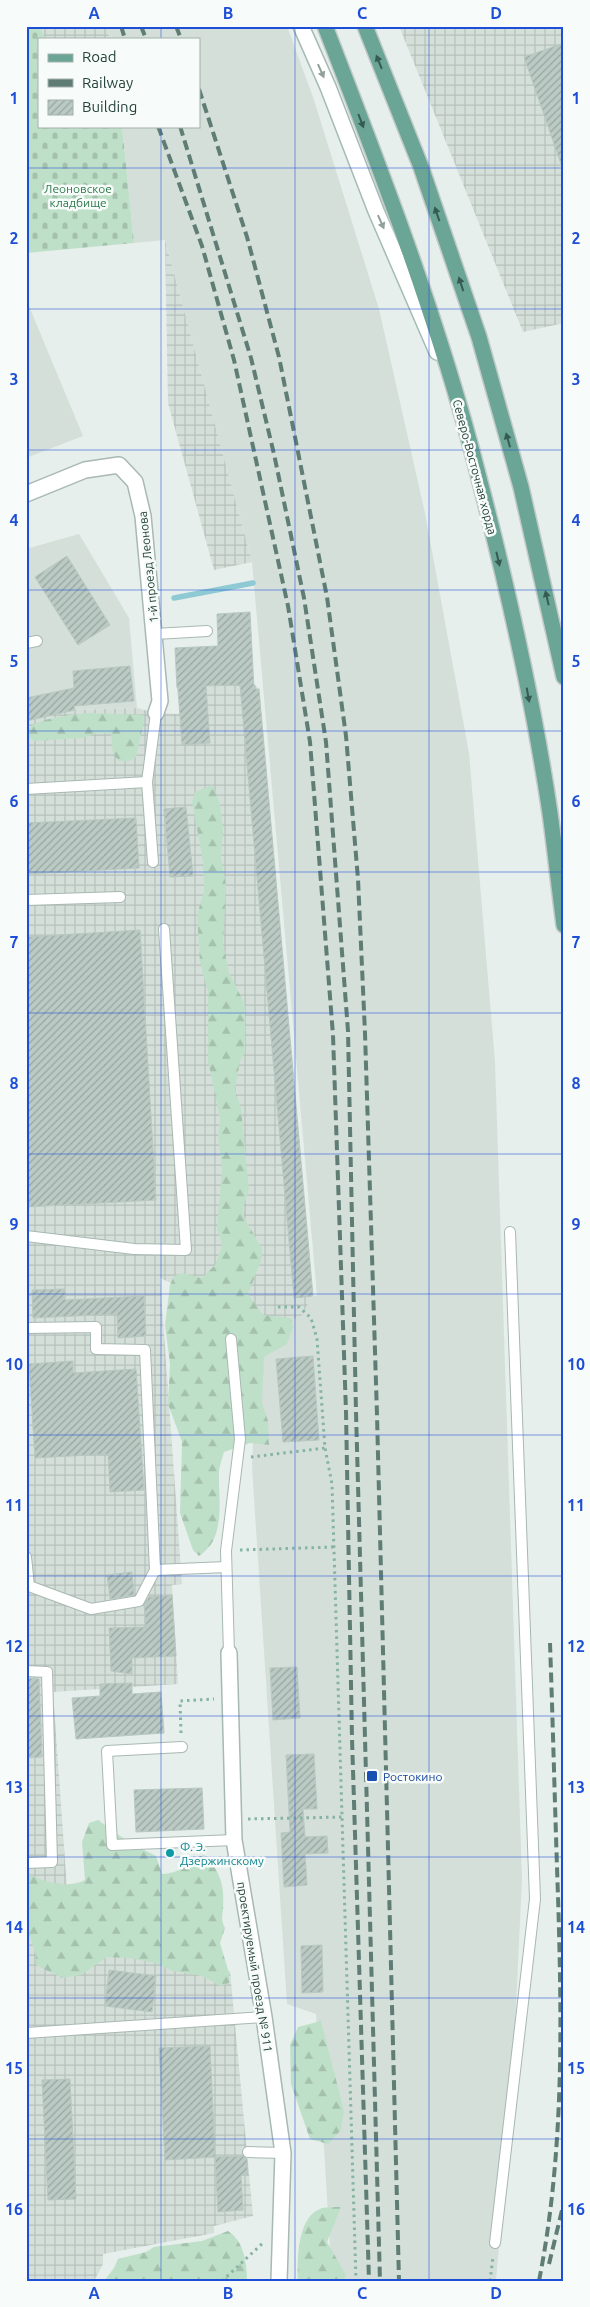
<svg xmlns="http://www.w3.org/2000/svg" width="590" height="2307" font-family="Ubuntu,sans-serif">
  <defs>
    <pattern id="industrial-grid" width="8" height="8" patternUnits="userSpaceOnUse" patternTransform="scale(1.25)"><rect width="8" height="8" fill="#d4dfda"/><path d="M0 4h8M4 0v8" fill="none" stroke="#b6c1bc"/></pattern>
    <pattern id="forest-firs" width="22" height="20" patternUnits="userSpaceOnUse" patternTransform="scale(1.25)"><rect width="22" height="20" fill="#bfe0c8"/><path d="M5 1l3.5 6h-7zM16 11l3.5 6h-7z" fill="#a4c1ad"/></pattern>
    <pattern id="cemetery-stones" width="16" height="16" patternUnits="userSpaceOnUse" patternTransform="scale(1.25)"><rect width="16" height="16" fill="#bfe0c8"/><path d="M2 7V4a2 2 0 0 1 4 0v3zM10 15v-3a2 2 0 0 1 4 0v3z" fill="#a4c1ad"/></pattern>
    <pattern id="building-hatch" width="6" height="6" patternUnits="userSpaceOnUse" patternTransform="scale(1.25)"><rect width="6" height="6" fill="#bbcac4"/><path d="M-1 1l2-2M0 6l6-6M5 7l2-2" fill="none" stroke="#98a6a0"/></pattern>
  </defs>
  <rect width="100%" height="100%" fill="#e6efeb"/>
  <g fill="#d4dfda">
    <polygon points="106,26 287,26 314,100 379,309 425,513 469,753 495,1062 522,1879 512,2091 496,2281 332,2281 316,2014 287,2004 252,1467 258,1323 317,1295 252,562 165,240 134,243 122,126 199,126 199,39 110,39"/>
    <polygon points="26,299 83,436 26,458"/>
    <polygon points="79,534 129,618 137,708 75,710 26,721 26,549"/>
  </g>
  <g fill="url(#industrial-grid)">
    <polygon points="40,26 106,26 110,39 45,39"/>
    <polygon points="399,26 564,26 564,323 523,332"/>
    <polygon points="165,240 252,562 214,570 168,403"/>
    <polygon points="254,684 259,689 313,1296 300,1318 258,1323 160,1278 182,1584 172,1585 178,1684 53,1692 67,1889 217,1972 230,1971 253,2216 214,2226 214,2233 103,2254 103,2264 94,2281 26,2281 26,721 75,710 137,708 156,713 180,714 177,688"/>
  </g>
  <g fill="url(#forest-firs)">
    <path d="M92 713 143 715 144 721 136 757 129 761H119L113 754 111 734 100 733 81 738 34 741 26 735C26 718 78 714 92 713Z"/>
    <path d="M212 785 220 803 223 830 221 858 226 885 223 944 229 972 245 1005V1053L240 1061 235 1090 241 1108 249 1189 243 1208 244 1217 262 1249V1258L248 1294 263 1315 291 1318 293 1327 287 1344 264 1357 262 1403 268 1421 269 1445 250 1443 224 1452C222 1458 220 1465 219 1471 218 1499 227 1538 199 1556L193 1550 180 1513 182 1442 168 1404 170 1364 165 1325 170 1285 174 1276 183 1273 202 1278 215 1265 222 1246 217 1227 222 1169 218 1137 220 1118 208 1061V992L200 962 197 915 204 891 203 861 192 802 195 792Z"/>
    <path d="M98 1820 130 1843 156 1856 162 1874C186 1873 184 1860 204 1855 220 1870 225 1886 223 1909 222 1917 221 1920 225 1928L220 1943 229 1973V1983L221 1986 202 1976 173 1971 156 1963 127 1958 107 1957 81 1975 62 1978 36 1965V1956L28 1930 26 1873C43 1882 67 1889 85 1880L82 1842 89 1823Z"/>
    <polygon points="321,2021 344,2111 341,2130 328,2144 310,2139 291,2084 290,2045 298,2027"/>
    <path d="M341 2207 327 2242 346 2275 344 2281H298C297 2259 297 2216 322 2208 328 2207 335 2207 341 2207Z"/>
    <path d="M228 2231C244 2241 247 2263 247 2281H104L114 2268 118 2259 146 2252 154 2247 202 2241Z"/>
  </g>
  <polygon fill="url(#cemetery-stones)" points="26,26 40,26 45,39 39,39 39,126 122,126 134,243 26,253"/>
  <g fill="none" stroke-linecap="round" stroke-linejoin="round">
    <polyline stroke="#8ec9d4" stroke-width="5.5" points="174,598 253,583"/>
  </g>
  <g fill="url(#building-hatch)" stroke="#b8c9c2">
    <polygon points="564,43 564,164 561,164 524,57"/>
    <polygon points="67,556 110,625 78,645 35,577"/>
    <polygon points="250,612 254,689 259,689 313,1296 294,1298 240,685 206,686 210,743 182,745 178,688 177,688 175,648 218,646 217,614"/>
    <polygon points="130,666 134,701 74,706 75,710 26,721 26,698 74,688 73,671"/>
    <polygon points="186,807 193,876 170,877 164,809"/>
    <polygon points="136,818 139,868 26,874 26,823"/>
    <polygon points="140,930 156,1200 26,1207 26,937"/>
    <polygon points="65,1289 65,1300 144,1296 146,1336 118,1338 117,1314 33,1318 32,1290"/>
    <polygon points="313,1356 319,1440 283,1442 276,1359"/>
    <polygon points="73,1361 73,1373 136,1369 144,1490 110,1492 108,1454 35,1458 29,1364"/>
    <polygon points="132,1572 134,1595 110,1599 107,1575"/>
    <polygon points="172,1595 176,1656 132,1658 132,1674 111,1671 109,1628 146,1627 144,1605 149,1597"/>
    <polygon points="297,1667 300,1718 273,1720 270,1668"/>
    <polygon points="26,1678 39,1679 42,1757 26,1758"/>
    <polygon points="132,1683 132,1694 161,1692 164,1733 76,1739 72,1698 100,1696 100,1684"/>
    <polygon points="314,1754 317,1809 303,1809 305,1837 327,1836 328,1853 305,1854 307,1885 284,1887 281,1833 290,1832 286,1755"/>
    <polygon points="202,1788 204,1829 136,1832 134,1790"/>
    <polygon points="322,1945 323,1992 302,1993 301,1946"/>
    <polygon points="109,1970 156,1976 152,2012 105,2006"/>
    <polygon points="210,2046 215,2157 165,2160 159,2048"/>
    <polygon points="70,2079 76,2199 48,2200 42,2080"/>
    <polygon points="243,2156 247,2159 248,2175 241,2175 243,2210 218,2212 215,2157"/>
  </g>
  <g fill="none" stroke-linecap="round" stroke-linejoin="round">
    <g stroke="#a8b8b2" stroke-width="12">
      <g id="service">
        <polyline points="155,634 207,631"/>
        <polyline points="26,643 37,641"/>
        <polyline points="26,789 147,782"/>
        <polyline points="153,862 147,782 156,713"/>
        <polyline points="26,900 120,897"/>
        <polyline points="26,1236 134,1249 186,1250 164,929"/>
        <polyline points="26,1328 96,1327 96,1349 145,1350 155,1570 139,1601 91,1609 29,1586 26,1557"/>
        <polyline points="155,1570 226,1567"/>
        <polyline points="229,1653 226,1551 240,1439 231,1339"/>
        <polyline points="26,1671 47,1672 52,1862 26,1863"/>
        <polyline points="182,1747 107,1751 112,1845 234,1840"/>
        <polyline points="26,2033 264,2017"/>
        <polyline points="248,2152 283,2153"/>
        <polyline points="495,2243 535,1899 510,1232"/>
      </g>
    </g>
    <g stroke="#a8b8b2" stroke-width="18">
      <g id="minor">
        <polyline points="26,494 85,470 119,465 135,482 143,516 160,701 156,713"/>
        <polyline points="229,1653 234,1840 264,2017 283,2153 279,2281"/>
      </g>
    </g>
    <g stroke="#a4bbb3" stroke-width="18">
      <polyline id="secondary" points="301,26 328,87 376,211 437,352"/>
    </g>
    <g stroke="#c2cac8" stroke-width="18">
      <g id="primary">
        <path d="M325 26C382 173 439 321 478 474 507 585 533 699 550 813 555 850 559 887 564 925"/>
        <polyline points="365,26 421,167 479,337 521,487 564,677"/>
      </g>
    </g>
    <g stroke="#86b3a5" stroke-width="3" stroke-dasharray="2.5 4" stroke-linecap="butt">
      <polyline points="278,1307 299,1307 311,1318 317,1339 325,1448 332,1484 356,2281"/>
      <polyline points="251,1457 325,1448"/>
      <polyline points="240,1550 334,1547"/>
      <polyline points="181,1733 180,1701 214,1699"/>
      <polyline points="248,1819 343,1817"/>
      <polyline points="222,2281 264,2242"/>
      <polyline points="490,2281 493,2257"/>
    </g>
    <use href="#service" stroke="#fff" stroke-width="10"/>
    <use href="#minor" stroke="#fff" stroke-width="15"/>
    <use href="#secondary" stroke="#fff" stroke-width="15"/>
    <use href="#primary" stroke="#6aa596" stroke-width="15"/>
    <g stroke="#5f7d75" stroke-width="4" stroke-dasharray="10 5" stroke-linecap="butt">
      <polyline points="121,26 125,39"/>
      <polyline points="141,26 146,39"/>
      <polyline points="176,26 181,39"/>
      <polyline points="199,89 247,237 279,357 327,597 346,736 358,879 365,1033 377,1415 399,2281"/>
      <polyline points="158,126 202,246 234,360 288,606 310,742 333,1035 346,1412 352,1738 369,2281"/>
      <polyline points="180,126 251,358 274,454 304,598 326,742 348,1031 356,1412 380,2281"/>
      <polyline points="549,2264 564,2202"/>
      <path d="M539 2281C564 2154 562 2025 558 1896 555 1812 553 1728 550 1643"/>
    </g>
  </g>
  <defs><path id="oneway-solid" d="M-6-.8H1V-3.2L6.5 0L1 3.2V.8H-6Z" transform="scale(1.25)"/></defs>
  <g fill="#365b51">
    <use href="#oneway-solid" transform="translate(379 62) rotate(-112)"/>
    <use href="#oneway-solid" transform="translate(361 121) rotate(69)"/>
    <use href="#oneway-solid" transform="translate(437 214) rotate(-109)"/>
    <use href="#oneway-solid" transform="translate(461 284) rotate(-108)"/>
    <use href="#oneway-solid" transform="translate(508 440) rotate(-106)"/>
    <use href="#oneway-solid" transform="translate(498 559) rotate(77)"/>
    <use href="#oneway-solid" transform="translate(547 598) rotate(-103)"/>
    <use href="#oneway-solid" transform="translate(528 695) rotate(80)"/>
  </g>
  <g fill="#92a09c">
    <use href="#oneway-solid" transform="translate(321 71) rotate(66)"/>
    <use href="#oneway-solid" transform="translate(381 222) rotate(66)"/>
  </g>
  <path fill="none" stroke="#1d4ed8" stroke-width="1" stroke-opacity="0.55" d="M161 26V39M295 26V2281M429 26V2281M161 126V2281M26 168H564M26 309H564M26 450H564M26 590H564M26 731H564M26 872H564M26 1013H564M26 1154H564M26 1294H564M26 1435H564M26 1576H564M26 1716H564M26 1857H564M26 1998H564M26 2139H564"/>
  <rect fill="#1a4fb4" stroke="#f7fbf9" stroke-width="2" x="366" y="1770" width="12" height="12" rx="2.5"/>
  <circle fill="#0f9aa8" stroke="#f7fbf9" stroke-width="2" cx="170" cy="1853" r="5"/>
  <g text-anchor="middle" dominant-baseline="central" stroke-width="5" stroke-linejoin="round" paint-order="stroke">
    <g font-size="12" fill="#2d7a4b" stroke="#f7fbf9">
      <text x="78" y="188">Леоновское<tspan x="78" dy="14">кладбище</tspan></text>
    </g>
    <g font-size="12" fill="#24423a" stroke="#f7fbf9">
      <text transform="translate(475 467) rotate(75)">Северо-Восточная хорда</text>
      <text transform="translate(148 567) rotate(-96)">1-й проезд Леонова</text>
      <text transform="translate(255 1967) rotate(81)">проектируемый проезд № 911</text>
    </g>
    <g font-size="12" fill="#164399" stroke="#f7fbf9" text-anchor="start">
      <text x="383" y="1776">Ростокино</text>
    </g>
    <g font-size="12" fill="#0d838f" stroke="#f7fbf9" text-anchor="start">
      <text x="180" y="1846">Ф. Э.<tspan x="180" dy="14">Дзержинскому</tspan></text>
    </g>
  </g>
  <rect width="590" height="2307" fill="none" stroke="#f7fbf9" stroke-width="55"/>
  <rect x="38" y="38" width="162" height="90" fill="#f7fbf9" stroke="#a3b1ad"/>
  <rect x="48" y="54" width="25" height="8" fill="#6aa596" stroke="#a3b1ad"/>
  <text x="82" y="62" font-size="15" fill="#24423a">Road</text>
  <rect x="48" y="79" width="25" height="8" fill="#5f7d75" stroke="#a3b1ad"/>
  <text x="82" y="88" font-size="15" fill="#24423a">Railway</text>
  <rect x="48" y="100" width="25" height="15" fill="url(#building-hatch)" stroke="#a3b1ad"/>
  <text x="82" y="112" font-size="15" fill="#24423a">Building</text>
  <rect x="28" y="28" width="534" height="2252" fill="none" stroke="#1d4ed8" stroke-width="2"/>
  <g font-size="16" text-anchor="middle" font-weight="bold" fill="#1d4ed8">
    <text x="94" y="19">A</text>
    <text x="228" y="19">B</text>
    <text x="362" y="19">C</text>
    <text x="496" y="19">D</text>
    <text x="14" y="104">1</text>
    <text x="576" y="104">1</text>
    <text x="14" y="244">2</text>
    <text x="576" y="244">2</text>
    <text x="14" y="385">3</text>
    <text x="576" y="385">3</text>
    <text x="14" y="526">4</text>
    <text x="576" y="526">4</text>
    <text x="14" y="667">5</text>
    <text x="576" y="667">5</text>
    <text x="14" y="807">6</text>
    <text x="576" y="807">6</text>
    <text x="14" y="948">7</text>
    <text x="576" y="948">7</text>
    <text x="14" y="1089">8</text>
    <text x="576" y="1089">8</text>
    <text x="14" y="1230">9</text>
    <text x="576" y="1230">9</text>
    <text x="14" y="1370">10</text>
    <text x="576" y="1370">10</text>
    <text x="14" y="1511">11</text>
    <text x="576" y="1511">11</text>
    <text x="14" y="1652">12</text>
    <text x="576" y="1652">12</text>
    <text x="14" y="1793">13</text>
    <text x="576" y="1793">13</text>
    <text x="14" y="1933">14</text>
    <text x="576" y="1933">14</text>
    <text x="14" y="2074">15</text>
    <text x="576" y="2074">15</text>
    <text x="14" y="2215">16</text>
    <text x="576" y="2215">16</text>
    <text x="94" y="2299">A</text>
    <text x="228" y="2299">B</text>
    <text x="362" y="2299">C</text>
    <text x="496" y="2299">D</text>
  </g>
</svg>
